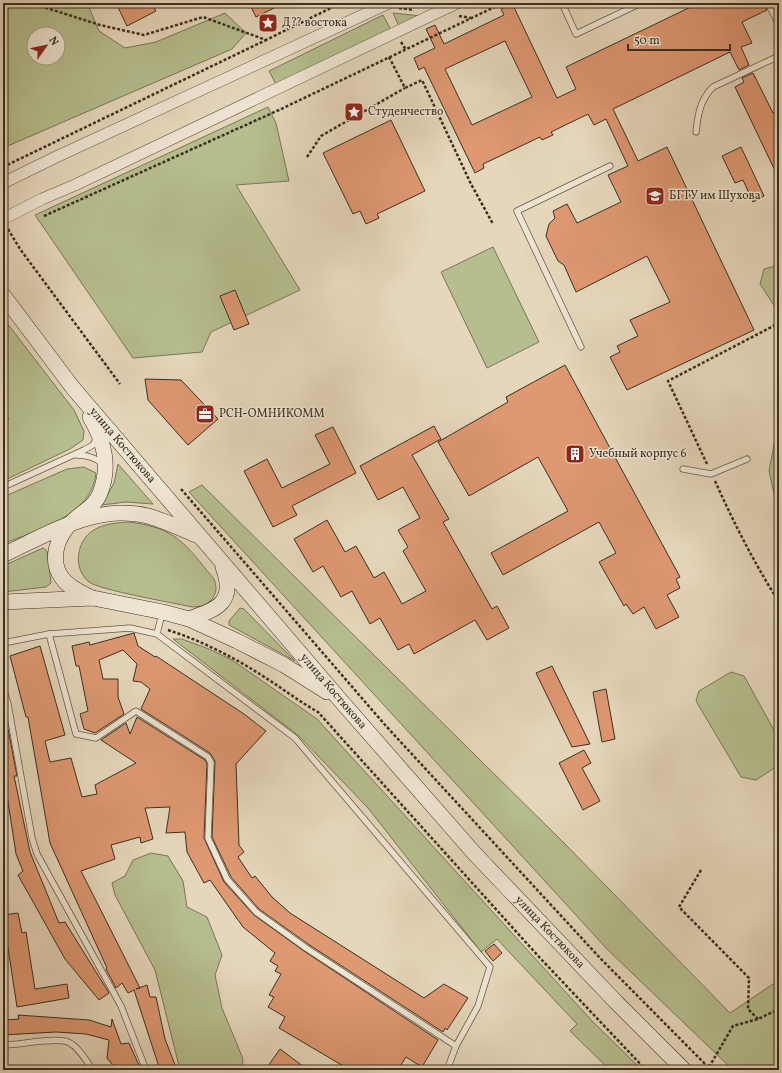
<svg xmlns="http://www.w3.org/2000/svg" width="782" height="1073" font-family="Vollkorn,serif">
  <rect width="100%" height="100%" fill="#e6d7bc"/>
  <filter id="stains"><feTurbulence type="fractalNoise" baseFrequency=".005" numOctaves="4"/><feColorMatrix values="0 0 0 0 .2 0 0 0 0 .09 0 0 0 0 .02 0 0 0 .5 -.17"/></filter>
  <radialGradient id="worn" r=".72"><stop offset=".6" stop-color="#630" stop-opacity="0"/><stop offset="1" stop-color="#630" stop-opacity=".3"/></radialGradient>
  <g fill="#b6be8f" stroke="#787658" fill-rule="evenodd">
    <path d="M3 3H87L99 31 125 48 156 42 225 13 246 33 232 49 3 148ZM34 34H58V58H34Z"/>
    <polygon points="403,3 424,3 426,7 399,5"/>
    <polygon points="393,13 421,16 399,26"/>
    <polygon points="383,15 391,30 277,86 269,71"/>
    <polygon points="268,107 276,123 289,181 236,185 300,290 211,332 202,352 133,358 35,215"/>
    <polygon points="493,247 539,342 487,368 441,272"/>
    <polygon points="779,265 779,309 777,310 760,284 764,269"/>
    <polygon points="3,318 74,410 84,431 83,440 70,449 3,481 3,423 9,419 3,411"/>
    <polygon points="779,419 779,517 769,471"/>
    <polygon points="118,464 153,504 126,502 102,505 114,483"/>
    <path d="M84 467 96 473C92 516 37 530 3 544V497L67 469Z"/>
    <polygon points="202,485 566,845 730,1013 779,980 779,1070 733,1070 607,949 189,492"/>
    <path d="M129 522C177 528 185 544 214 579 219 592 214 598 205 606L192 607C174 603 99 590 89 582 77 572 76 556 82 543 91 525 111 523 129 522Z"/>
    <polygon points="43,548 47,551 51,583 46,587 3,592 3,566"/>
    <polygon points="240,608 244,609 295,661 229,625 229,621"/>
    <polygon points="173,639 182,639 209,649 232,660 317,719 593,1022 642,1070 610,1070 570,1031 577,1024 497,939 481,952 368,808 299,736"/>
    <polygon points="731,672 744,676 779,739 779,765 756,780 741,777 696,701 699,691"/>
    <polygon points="151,853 168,856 183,881 187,907 207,917 222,955 215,975 222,1008 243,1059 242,1070 180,1070 155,970 115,895 112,883 125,876 133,860"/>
  </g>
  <g fill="#de9872" stroke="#3b2f21" fill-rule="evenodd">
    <polygon points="116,3 151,3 156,11 127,26"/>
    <polygon points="249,3 284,3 256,17"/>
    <path d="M512 3 557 98 576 89 566 67 699 3H764L767 10 742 22 752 43 741 47 749 65 739 70 730 52 613 109 638 161 667 147 754 330 627 390 610 357 620 352 617 346 638 336 630 320 670 302 647 256 576 292 564 265 558 261 546 236 549 224 555 218 553 211 567 204 577 223 621 202 608 175 628 166 606 119 594 125 588 114 551 132 553 135 542 140 540 137 483 164 484 168 475 173 424 67 419 70 414 58 435 48 426 29 435 25 444 44 504 15 501 9ZM505 41 532 97 472 125 445 69Z"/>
    <polygon points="753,73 773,113 779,110 779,179 735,87 744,82 742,78"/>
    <polygon points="391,120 425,191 377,214 379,218 366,224 360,211 353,214 323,153"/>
    <polygon points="741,147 764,196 753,202 743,180 735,183 722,156"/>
    <polygon points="235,290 249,324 234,330 220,296"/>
    <polygon points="565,365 680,577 676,579 680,588 667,595 679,617 656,629 644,607 633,614 626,604 624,606 599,562 616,553 599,522 503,575 491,553 568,511 538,457 469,496 438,442 508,402 506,397"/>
    <polygon points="145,379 181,380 218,419 188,445 148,400"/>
    <polygon points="434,426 441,439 412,455 449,519 443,522 492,609 497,606 509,628 487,640 475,620 414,654 409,644 398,650 380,618 370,624 352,591 341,597 323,566 313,572 294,539 327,520 345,552 356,546 374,578 384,572 402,604 426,591 403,551 408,547 398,530 420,518 403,487 378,500 360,466"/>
    <polygon points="333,427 356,473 292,506 297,515 273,527 244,471 267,459 282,488 330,464 315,435"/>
    <polygon points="134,633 138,646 155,657 156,656 244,714 266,731 236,764 239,845 244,852 238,857 252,878 255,876 272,897 290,913 424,998 444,984 468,998 447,1030 445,1028 443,1032 308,944 259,909 231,877 212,837 215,761 210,753 141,709 150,689 141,682 133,681 137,664 123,650 99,660 103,679 118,679 118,697 124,714 95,733 84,729 80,714 88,711 79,666 76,666 72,646 89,642 90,645"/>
    <polygon points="40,646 65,735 45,741 50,762 71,758 82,797 97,794 95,785 136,763 101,740 126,723 130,734 137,717 205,760 207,764 204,838 224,882 254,915 304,951 438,1040 422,1067 406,1057 398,1070 350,1070 279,1028 285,1017 268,1007 274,997 269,995 281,974 275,971 278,966 270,961 275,953 243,927 210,880 204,883 187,852 185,832 166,833 170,807 145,808 153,839 141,843 140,837 111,845 115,859 81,871 140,988 136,989 147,985 150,997 156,997 165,1039 177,1070 160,1070 134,990 128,993 122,983 116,988 106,969 107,968 50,843 28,717 26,717 10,656"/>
    <polygon points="552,666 590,744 572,747 536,673"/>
    <polygon points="606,689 615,739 602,742 593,692"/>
    <polygon points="8,729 17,776 14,776 30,852 59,923 65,922 109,993 99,1000 65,959 18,875 23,871 16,854 3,769 3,730"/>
    <polygon points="584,750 591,763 582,768 600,801 583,810 559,763"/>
    <polygon points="18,913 22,933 26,932 35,989 67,984 69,998 17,1007 3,915"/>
    <polygon points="494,944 502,953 493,961 485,951"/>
    <polygon points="18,1015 89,1020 111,1027 112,1019 121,1044 129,1043 141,1070 120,1070 119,1068 115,1068 107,1058 109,1040 86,1034 56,1032 3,1035 3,1020 19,1019"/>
    <polygon points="280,1049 308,1070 274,1070 268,1066"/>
  </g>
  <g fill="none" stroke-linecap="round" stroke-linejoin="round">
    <g stroke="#665948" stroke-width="7">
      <g id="lane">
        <polyline points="562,3 576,34 641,3"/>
        <polyline points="768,3 779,25"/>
        <path d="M696 132C698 114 700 100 713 87L779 56"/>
        <polyline points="581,347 517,211 610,166"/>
        <path d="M76 455C86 455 95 457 103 464"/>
        <polyline points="683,469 711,474 747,459"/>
        <polyline points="3,487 84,450 93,445 97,438"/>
        <polyline points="162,613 157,634 295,738 490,967 478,1006 456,1046 447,1070"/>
        <polyline points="49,634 76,734 96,738 136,711 208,757 211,763 208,838 227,879 256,912 306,948 456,1046"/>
        <polyline points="3,643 49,634 130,628 157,634"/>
        <polyline points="3,687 8,704 32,838 37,854 121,1006 146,1070"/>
        <path d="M3 1045C19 1045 55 1037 68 1042 79 1047 86 1061 93 1070"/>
      </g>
    </g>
    <g stroke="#665948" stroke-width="12">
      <g id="street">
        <polyline points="3,183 56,157 389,3"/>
        <polyline points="3,219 42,199 75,185 457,3"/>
      </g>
    </g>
    <g stroke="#3b2f21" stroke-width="16">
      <g id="secondary">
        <path id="s1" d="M3 295 73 388 341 701 474 853 616 1002 684 1070"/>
        <path d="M90 417C104 441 111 466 100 493 95 507 81 512 71 523 57 537 49 560 62 578 69 588 82 593 92 598"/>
        <path d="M3 555C48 534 96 503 148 516 165 521 180 528 196 535"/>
        <polyline points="3,602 93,598 163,612 189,619 237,641 284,665 327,692"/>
        <path d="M189 619C218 609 236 602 223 567"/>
      </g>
    </g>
    <g stroke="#3b2f21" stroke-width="2.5" stroke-dasharray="3 2" stroke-linecap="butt">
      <polyline points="31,3 100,25 144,35 203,17 266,40 341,3"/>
      <polyline points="348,3 358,4"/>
      <polyline points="399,8 414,10"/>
      <polyline points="459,16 471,18"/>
      <polyline points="401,42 406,50"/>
      <polyline points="389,57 405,88 422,80 471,184 493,224"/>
      <polyline points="307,157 321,136 405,88"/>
      <polyline points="3,167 266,40"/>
      <polyline points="44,216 279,110 503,3"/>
      <polyline points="8,229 20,249 120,384"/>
      <polyline points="707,464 668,381 779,323"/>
      <path d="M715 481C734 523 754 563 779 602"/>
      <polyline points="181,489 386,726 600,958 711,1070"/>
      <path d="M168 630C205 642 239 660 272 682 287 692 302 703 318 712L540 958 646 1070"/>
      <polyline points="701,870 679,907 749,978 748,1009 758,1019"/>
      <polyline points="709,1067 733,1026 758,1019 779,1009"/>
    </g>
    <use href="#lane" stroke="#efe5d3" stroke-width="5.5"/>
    <use href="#street" stroke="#efe5d3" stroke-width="11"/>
    <use href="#secondary" stroke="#efe5d3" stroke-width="15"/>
  </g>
  <defs>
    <g id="sight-square" transform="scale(1)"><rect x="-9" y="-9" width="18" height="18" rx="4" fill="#8f2418" stroke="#efe5d3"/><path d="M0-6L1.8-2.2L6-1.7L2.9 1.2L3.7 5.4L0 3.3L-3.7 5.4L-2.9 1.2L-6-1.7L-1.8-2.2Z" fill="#fff"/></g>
    <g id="university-square" transform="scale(1)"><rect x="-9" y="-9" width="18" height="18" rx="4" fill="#8f2418" stroke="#efe5d3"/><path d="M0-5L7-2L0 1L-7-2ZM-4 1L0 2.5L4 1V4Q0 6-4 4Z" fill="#fff"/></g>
    <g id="office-square" transform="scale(1)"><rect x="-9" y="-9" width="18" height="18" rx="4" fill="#8f2418" stroke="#efe5d3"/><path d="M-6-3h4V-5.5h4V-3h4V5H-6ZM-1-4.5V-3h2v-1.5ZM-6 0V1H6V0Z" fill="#fff"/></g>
    <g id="building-square" transform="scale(1)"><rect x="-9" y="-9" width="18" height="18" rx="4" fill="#8f2418" stroke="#efe5d3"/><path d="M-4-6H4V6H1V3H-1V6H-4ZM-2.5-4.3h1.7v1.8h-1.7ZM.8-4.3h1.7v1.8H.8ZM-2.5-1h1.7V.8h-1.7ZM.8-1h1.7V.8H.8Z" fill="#fff"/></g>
  </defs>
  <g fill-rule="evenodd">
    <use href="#sight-square" x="268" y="23"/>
    <use href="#sight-square" x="354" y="112"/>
    <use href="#university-square" x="655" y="196"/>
    <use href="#office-square" x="205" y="414"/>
    <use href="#building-square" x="575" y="454"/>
  </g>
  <g text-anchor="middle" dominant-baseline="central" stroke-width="3" stroke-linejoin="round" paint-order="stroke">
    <g font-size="12" fill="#3b2f21" stroke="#efe5d3" text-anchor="start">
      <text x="282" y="23">Д?? востока</text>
      <text x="368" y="112">Студенчество</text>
      <text x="669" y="196">БГТУ им Шухова</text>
      <text x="219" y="414">РСН-ОМНИКОММ</text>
      <text x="589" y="454">Учебный корпус 6</text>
    </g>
    <g font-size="12" fill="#3b2f21" stroke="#efe5d3">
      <text stroke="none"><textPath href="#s1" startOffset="192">улица Костюкова</textPath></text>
      <text stroke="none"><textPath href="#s1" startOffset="516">улица Костюкова</textPath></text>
      <text stroke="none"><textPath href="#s1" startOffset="840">улица Костюкова</textPath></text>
    </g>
  </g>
  <rect width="782" height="1073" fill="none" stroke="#e6d7bc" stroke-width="16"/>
  <rect x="4" y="4" width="774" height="1065" fill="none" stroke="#3b2f21" stroke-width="2"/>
  <rect x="8" y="8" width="766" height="1057" fill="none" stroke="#3b2f21"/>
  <g transform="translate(46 46) rotate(57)"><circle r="19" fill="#efe5d3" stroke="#a79c8c"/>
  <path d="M0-3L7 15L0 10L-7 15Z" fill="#8f2418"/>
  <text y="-6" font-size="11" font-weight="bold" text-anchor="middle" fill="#3b2f21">N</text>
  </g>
  <path d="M628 44v6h102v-6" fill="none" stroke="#3b2f21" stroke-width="2"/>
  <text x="634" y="44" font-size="12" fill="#3b2f21" stroke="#efe5d3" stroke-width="3" paint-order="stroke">50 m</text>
  <rect width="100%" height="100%" filter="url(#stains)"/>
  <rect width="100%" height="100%" fill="url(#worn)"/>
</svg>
